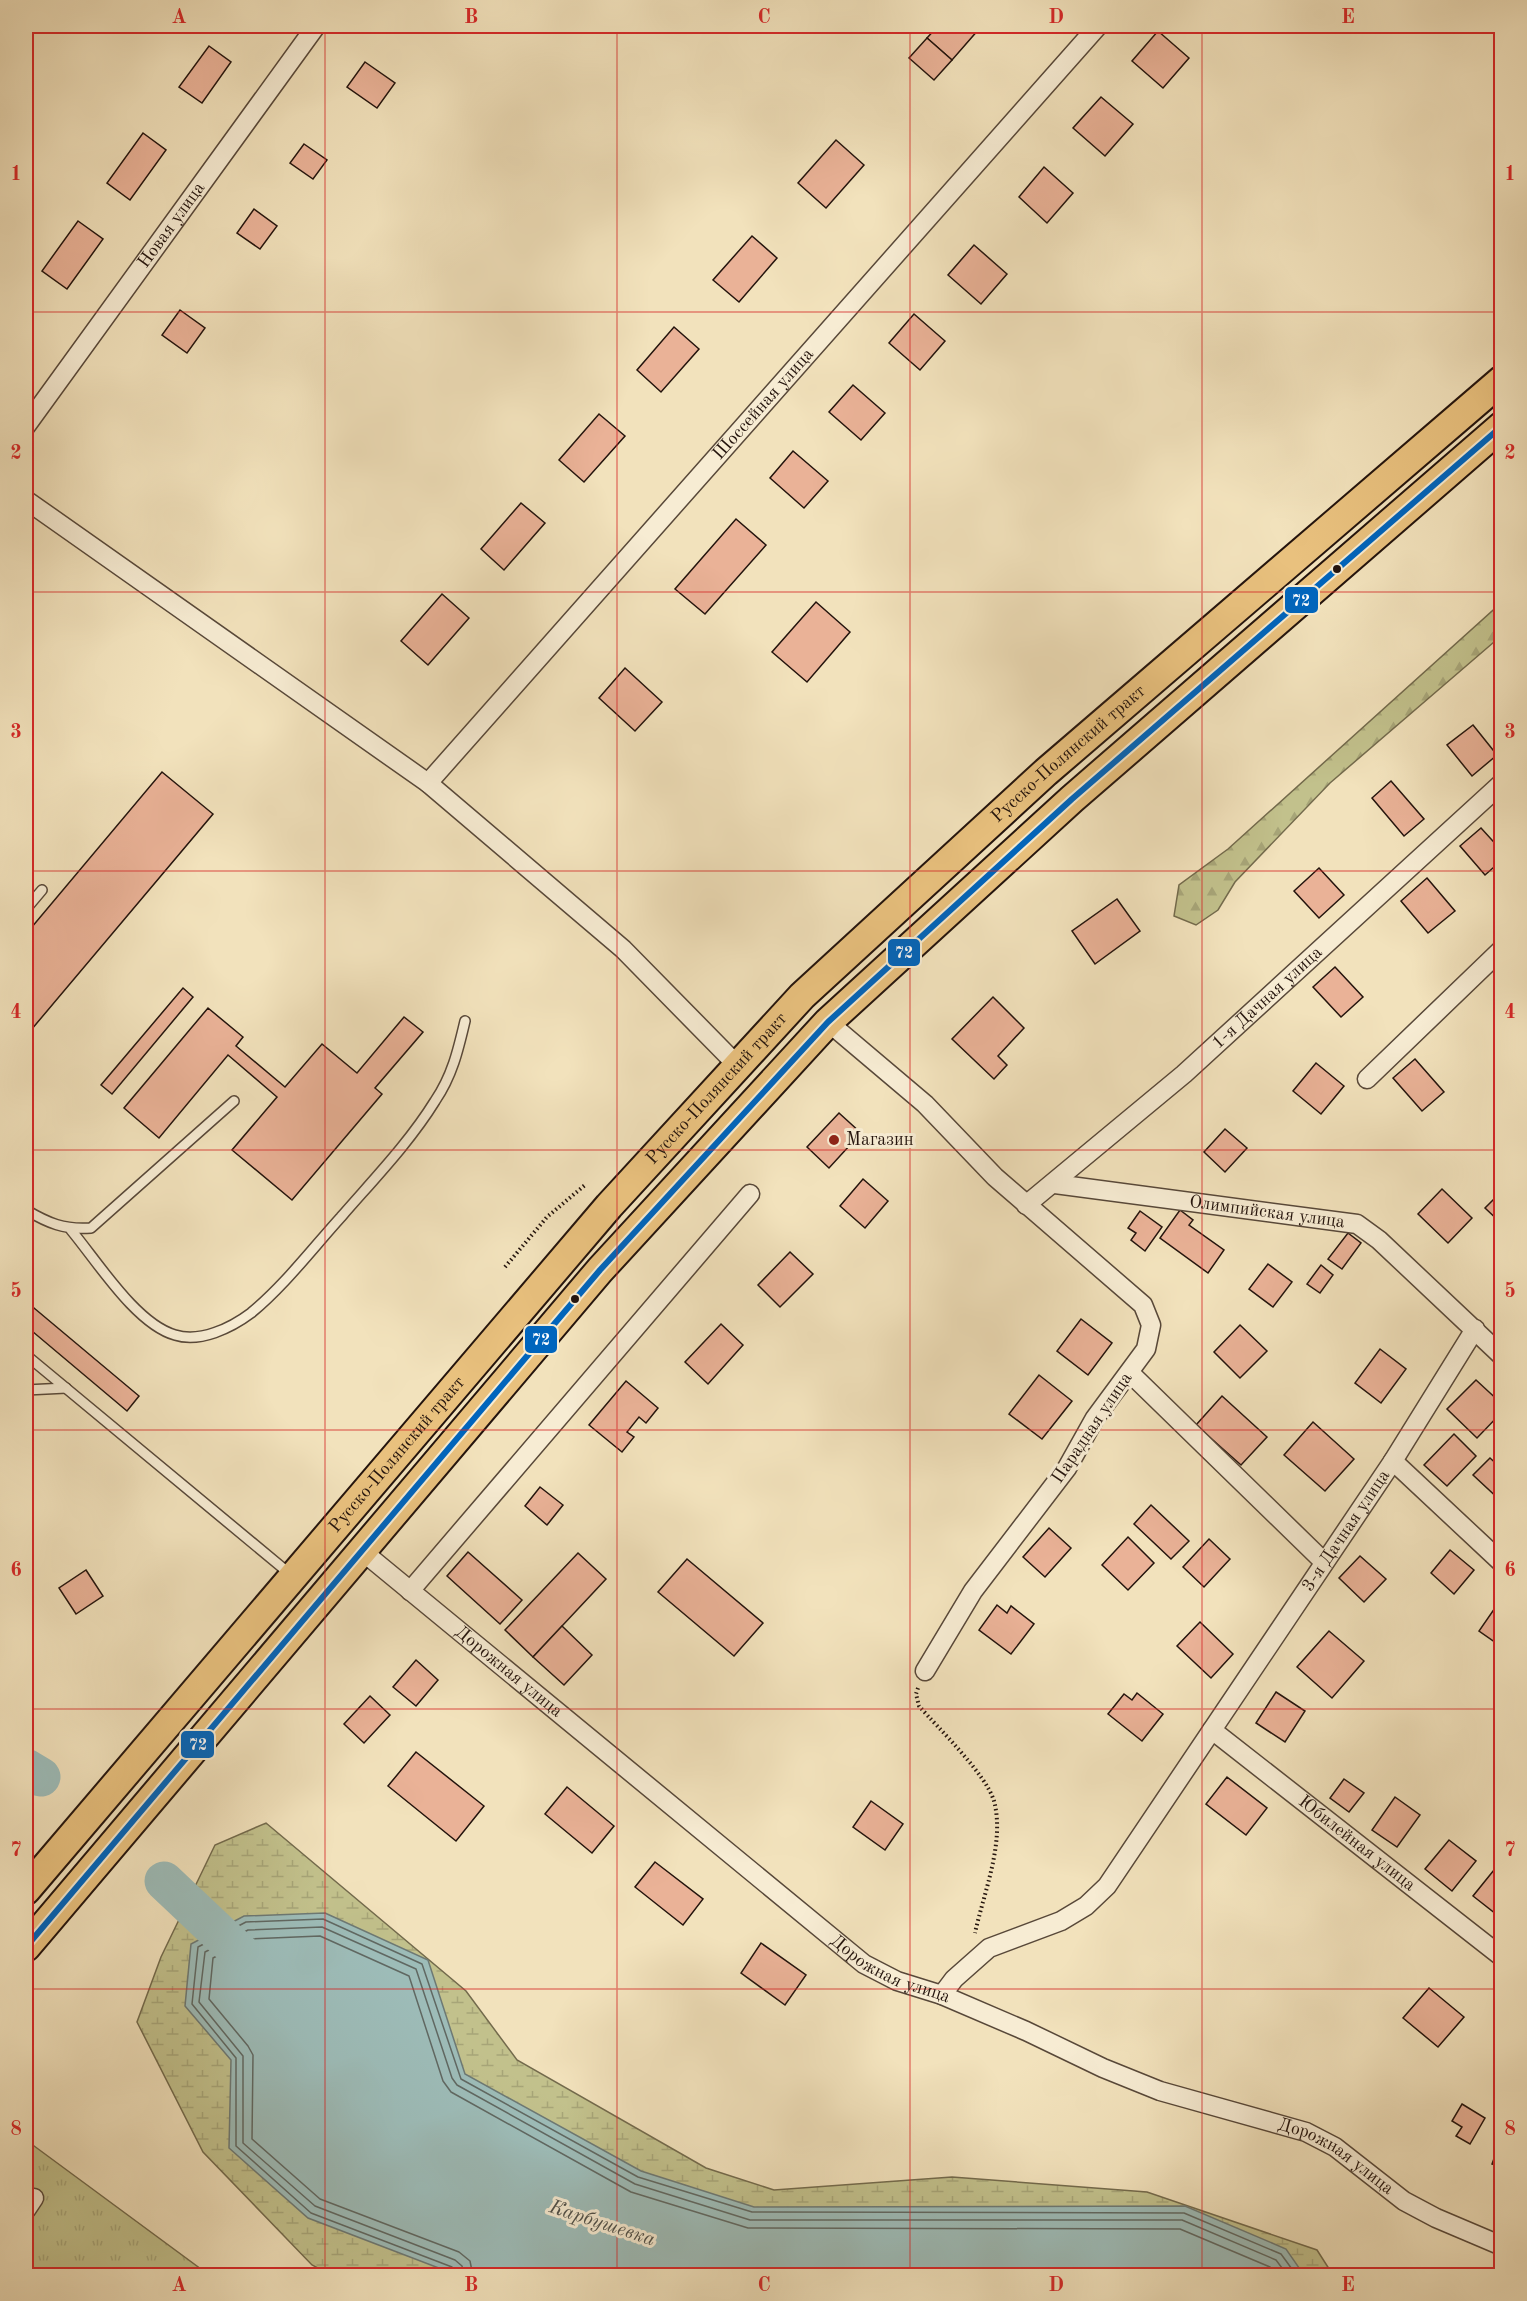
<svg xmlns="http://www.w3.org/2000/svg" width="1527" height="2301" font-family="'Old Standard TT',serif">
  <defs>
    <pattern id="grass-tufts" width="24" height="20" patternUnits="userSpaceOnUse" patternTransform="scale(1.5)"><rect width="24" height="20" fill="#c2c18c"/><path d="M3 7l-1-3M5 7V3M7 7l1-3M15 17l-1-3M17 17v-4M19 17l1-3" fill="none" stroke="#a7a578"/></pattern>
    <pattern id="forest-firs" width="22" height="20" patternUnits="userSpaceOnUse" patternTransform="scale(1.5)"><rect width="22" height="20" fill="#c2c18c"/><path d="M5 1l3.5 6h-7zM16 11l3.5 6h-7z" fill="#a7a578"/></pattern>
    <pattern id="wetland-marsh" width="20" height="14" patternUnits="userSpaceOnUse" patternTransform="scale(1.5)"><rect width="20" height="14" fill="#c2c18c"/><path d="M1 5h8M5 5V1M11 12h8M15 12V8" fill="none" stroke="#a7a578"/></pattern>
  </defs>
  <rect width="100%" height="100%" fill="#f2e2bc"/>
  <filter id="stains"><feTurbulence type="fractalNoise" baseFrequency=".00333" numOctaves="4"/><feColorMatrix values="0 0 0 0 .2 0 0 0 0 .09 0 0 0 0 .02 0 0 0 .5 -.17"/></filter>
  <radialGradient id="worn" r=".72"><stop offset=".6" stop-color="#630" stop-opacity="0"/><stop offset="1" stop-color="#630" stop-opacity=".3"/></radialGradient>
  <polygon fill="url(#grass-tufts)" stroke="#736a4c" stroke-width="1.5" points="26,2140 209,2275 26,2275"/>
  <polygon fill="url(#forest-firs)" stroke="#736a4c" stroke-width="1.5" points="1501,603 1501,636 1330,783 1235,882 1218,910 1196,925 1174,916 1179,885 1228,849"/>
  <polygon fill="url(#wetland-marsh)" stroke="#736a4c" stroke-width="1.5" points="266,1823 466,1991 517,2060 706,2168 774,2190 952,2177 1147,2192 1317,2250 1333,2275 331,2275 312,2265 203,2152 137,2022 161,1957 215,1845"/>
  <polygon fill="#9dbcb8" stroke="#6d7974" stroke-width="1.5" points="325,1913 428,1960 465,2074 641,2171 754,2207 1185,2206 1286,2249 1304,2275 457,2275 308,2218 229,2148 231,2060 185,2006 191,1944 244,1916"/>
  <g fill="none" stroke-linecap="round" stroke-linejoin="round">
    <g stroke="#606862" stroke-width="1.5">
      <polyline points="457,2276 452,2267 311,2213 236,2146 236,2058 192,2004 198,1947 246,1922 323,1919 422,1964 461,2079 638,2177 752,2212 1184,2213 1281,2254 1297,2276"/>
      <polyline points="464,2276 462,2266 455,2260 315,2206 243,2143 243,2056 199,2002 205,1952 248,1930 322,1927 416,1969 452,2078 457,2085 635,2184 750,2220 1182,2220 1276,2260 1288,2276"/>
      <polyline points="473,2276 470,2261 459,2252 320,2199 252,2139 253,2055 248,2046 209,1999 213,1958 250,1939 320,1936 409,1976 443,2081 451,2092 631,2192 748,2228 1180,2229 1270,2267 1277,2276"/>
    </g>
    <g stroke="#9dbcb8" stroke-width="39">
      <polyline points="26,1768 41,1777"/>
      <polyline points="164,1881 255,1967"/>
    </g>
  </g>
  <g fill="#eab297" stroke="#24140d" stroke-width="1.5">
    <polygon points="938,26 975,26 979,29 952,60 927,38"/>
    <polygon points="1158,31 1189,58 1163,88 1132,61"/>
    <polygon points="927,38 952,60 934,80 909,58"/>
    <polygon points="209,46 231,62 202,103 179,87"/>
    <polygon points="365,62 395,83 377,108 347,87"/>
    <polygon points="1101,97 1133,124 1105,156 1073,128"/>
    <polygon points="143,133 166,150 130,200 107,183"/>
    <polygon points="836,140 864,165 826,208 798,183"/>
    <polygon points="304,144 327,160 313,179 290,163"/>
    <polygon points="1044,167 1073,193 1047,223 1019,197"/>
    <polygon points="254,209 277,226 260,249 237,233"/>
    <polygon points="78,221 103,239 67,289 42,271"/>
    <polygon points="752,236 777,258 739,302 713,280"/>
    <polygon points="974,245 1007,274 981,304 948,275"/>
    <polygon points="180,310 205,328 187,353 162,335"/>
    <polygon points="914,314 945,341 920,370 889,343"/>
    <polygon points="674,327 699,349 661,392 637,370"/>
    <polygon points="853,385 885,413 861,440 829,412"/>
    <polygon points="599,414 625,436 584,482 559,460"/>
    <polygon points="793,451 828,481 804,508 770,478"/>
    <polygon points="521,503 545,523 504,570 481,549"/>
    <polygon points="736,519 766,545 705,614 675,589"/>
    <polygon points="442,594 469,618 428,665 401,641"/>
    <polygon points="816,602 850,632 807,682 772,652"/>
    <polygon points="625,668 662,702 635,731 599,698"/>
    <polygon points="1473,725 1497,755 1472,776 1447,745"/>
    <polygon points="162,772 213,814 26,1036 26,934"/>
    <polygon points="1391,781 1424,819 1404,836 1372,798"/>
    <polygon points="1481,828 1502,851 1502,860 1485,875 1460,846"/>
    <polygon points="1319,868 1344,895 1319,918 1294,891"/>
    <polygon points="1427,878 1455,911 1428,933 1401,901"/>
    <polygon points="1117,899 1140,931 1095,964 1072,931"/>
    <polygon points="1335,967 1363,997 1341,1017 1313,987"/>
    <polygon points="183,988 193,997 112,1094 101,1085"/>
    <polygon points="993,997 1024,1028 998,1056 1007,1065 994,1079 952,1039"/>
    <polygon points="208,1008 243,1037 236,1046 285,1087 322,1044 357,1073 404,1017 423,1032 375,1088 382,1094 292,1200 232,1150 277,1097 228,1055 159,1138 124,1108"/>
    <polygon points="1415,1059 1444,1092 1422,1111 1393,1078"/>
    <polygon points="1316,1063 1344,1086 1321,1114 1293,1091"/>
    <polygon points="839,1113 861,1133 829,1168 807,1147"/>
    <polygon points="1225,1129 1247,1148 1225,1172 1204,1152"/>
    <polygon points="863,1179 888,1201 865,1228 840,1206"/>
    <polygon points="1442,1189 1472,1218 1448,1243 1418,1214"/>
    <polygon points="1502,1191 1502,1224 1485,1208"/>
    <polygon points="1180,1210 1193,1220 1189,1225 1224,1250 1208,1273 1160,1238"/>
    <polygon points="1140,1211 1162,1227 1145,1251 1131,1240 1136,1233 1128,1228"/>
    <polygon points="1348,1233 1361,1243 1342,1269 1328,1259"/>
    <polygon points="790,1252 813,1274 780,1307 758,1285"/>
    <polygon points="1268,1264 1292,1282 1273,1307 1249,1289"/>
    <polygon points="1321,1265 1333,1275 1320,1293 1307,1284"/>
    <polygon points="34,1308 139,1396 127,1411 26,1326 26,1319"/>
    <polygon points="1081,1319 1112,1343 1088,1375 1057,1351"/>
    <polygon points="721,1324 743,1345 708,1384 685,1362"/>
    <polygon points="1240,1325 1267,1351 1240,1378 1214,1352"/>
    <polygon points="1380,1349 1406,1369 1381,1403 1355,1383"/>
    <polygon points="1039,1375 1072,1401 1042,1439 1009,1414"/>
    <polygon points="1476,1380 1502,1404 1502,1412 1477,1438 1447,1409"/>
    <polygon points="626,1381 658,1408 646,1423 639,1417 627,1432 634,1437 622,1452 589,1425"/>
    <polygon points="1222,1396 1267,1437 1241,1465 1196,1425"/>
    <polygon points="1313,1422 1354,1459 1325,1491 1284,1455"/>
    <polygon points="1454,1434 1476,1456 1447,1486 1424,1465"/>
    <polygon points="1490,1458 1502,1469 1502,1502 1473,1475"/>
    <polygon points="540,1487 563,1505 547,1525 525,1506"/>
    <polygon points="1151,1505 1189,1541 1171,1559 1134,1524"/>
    <polygon points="1049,1528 1071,1548 1045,1577 1023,1557"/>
    <polygon points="1128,1537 1154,1563 1128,1590 1102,1565"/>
    <polygon points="1209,1539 1230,1559 1204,1587 1183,1567"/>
    <polygon points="1450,1550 1474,1570 1454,1594 1431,1573"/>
    <polygon points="468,1552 522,1600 500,1624 447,1576"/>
    <polygon points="578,1553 606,1579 533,1657 505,1630"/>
    <polygon points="1360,1556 1386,1579 1364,1602 1339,1578"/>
    <polygon points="687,1559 763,1623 734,1656 658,1592"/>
    <polygon points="86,1570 103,1596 76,1614 59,1588"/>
    <polygon points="997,1605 1007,1613 1011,1606 1034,1624 1011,1654 979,1630"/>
    <polygon points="1497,1605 1502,1608 1502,1647 1479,1631"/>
    <polygon points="1200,1622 1233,1654 1211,1678 1177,1646"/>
    <polygon points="562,1626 592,1655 564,1685 533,1657"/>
    <polygon points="1329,1631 1364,1661 1332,1698 1297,1667"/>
    <polygon points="416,1660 438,1680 416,1706 393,1687"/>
    <polygon points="1276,1692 1305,1711 1285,1742 1256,1723"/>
    <polygon points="1137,1693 1163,1714 1142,1741 1108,1714 1124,1694 1132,1700"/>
    <polygon points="370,1696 390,1715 364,1743 344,1724"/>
    <polygon points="416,1752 484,1806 456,1841 388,1786"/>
    <polygon points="1227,1777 1267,1808 1246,1835 1206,1804"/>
    <polygon points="1344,1779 1364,1793 1349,1812 1330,1798"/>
    <polygon points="567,1787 614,1826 592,1853 545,1814"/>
    <polygon points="1395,1797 1420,1815 1397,1847 1372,1830"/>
    <polygon points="871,1801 903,1824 885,1850 853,1827"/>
    <polygon points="1449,1840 1476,1861 1452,1891 1425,1869"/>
    <polygon points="655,1862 703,1899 683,1925 635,1887"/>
    <polygon points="1498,1865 1502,1868 1502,1908 1496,1914 1473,1896"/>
    <polygon points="761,1943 806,1975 785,2005 741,1973"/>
    <polygon points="1429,1988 1464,2017 1438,2047 1403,2018"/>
    <polygon points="1462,2104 1485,2118 1470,2144 1456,2136 1462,2127 1452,2121"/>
    <polygon points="1502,2137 1502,2167 1492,2164"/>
  </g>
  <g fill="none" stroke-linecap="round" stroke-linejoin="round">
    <g stroke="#584839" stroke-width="12">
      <g id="service">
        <polyline points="26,909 42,890"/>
        <path d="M26 1210C48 1223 64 1230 91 1228L234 1101"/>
        <path d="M71 1230C97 1261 136 1324 175 1335 200 1343 231 1328 251 1313 284 1286 312 1249 341 1217 373 1180 409 1143 435 1101 452 1076 458 1051 465 1021"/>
        <polyline points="26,1355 290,1574"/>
        <polyline points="26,1390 66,1388"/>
      </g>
    </g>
    <g stroke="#584839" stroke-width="21">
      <g id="minor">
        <path id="s1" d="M26 426 316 26"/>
        <polyline points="26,500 428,783 623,949 736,1064"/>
        <path id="s2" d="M428 783 1098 26"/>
        <polyline points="828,1022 925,1104 995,1177 1143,1305 1151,1325 1146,1349 1095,1418 1067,1468 973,1591 925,1671"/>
        <polyline points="1367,1079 1502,949"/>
        <path id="s3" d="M1055 1184 1357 1224 1379 1240 1502 1356"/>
        <path id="s4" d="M1026 1205 1184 1074 1502 783"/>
        <polyline points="1130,1373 1324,1562"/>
        <polyline points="1393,1461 1502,1563"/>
        <path id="s5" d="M362 1551 864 1964 897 1981 942 1995 1026 2031 1103 2068 1160 2091 1306 2132 1335 2147 1404 2201 1436 2218 1502 2246"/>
        <polyline points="410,1591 750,1194"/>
        <path id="s6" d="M1212 1730 1502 1957"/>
        <path id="s7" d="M942 1995 954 1979 989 1948 1061 1921 1086 1906 1107 1886 1393 1461 1475 1329"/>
        <polyline points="26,2210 34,2198"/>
      </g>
    </g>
    <g stroke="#24140d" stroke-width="32">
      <g id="primary">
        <path id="s8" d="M26 1890 609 1206 802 996 1046 772 1502 380"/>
        <polyline points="26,1947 600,1270 828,1022 1072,799 1502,426"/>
      </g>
    </g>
    <g stroke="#24140d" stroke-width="4" stroke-dasharray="1.5 3" stroke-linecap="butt">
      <polyline points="505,1267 547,1217 585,1185"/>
      <path d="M918 1688 916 1694 919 1706C938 1728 986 1774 994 1801 1005 1842 984 1892 975 1933"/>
    </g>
    <use href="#service" stroke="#f7ecd3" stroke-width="9"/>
    <use href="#minor" stroke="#f7ecd3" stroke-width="18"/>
    <use href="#primary" stroke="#e9c17e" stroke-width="28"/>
    <g stroke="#f7ecd3" stroke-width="10">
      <polyline id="bus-1" points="26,1947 600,1270 828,1022 1072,799 1502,426"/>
    </g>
    <use href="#bus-1" stroke="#0065bd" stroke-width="6"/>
  </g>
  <path fill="none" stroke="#d62828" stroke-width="1.5" stroke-opacity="0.55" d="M325 26V2276M617 26V2276M910 26V2276M1202 26V2276M26 312H1502M26 592H1502M26 871H1502M26 1150H1502M26 1430H1502M26 1709H1502M26 1989H1502"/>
  <g fill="#24140d" stroke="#f7ecd3" stroke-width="2">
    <circle cx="1337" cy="569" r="5"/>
    <circle cx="575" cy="1299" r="5"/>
  </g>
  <circle fill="#8f2418" stroke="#f7ecd3" stroke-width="2" cx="834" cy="1140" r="6"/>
  <g text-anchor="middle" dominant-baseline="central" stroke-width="6" stroke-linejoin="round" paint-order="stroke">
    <g font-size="18" fill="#24140d" stroke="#f7ecd3">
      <text stroke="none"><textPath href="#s1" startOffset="248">Новая улица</textPath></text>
      <text stroke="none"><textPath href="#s2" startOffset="506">Шоссейная улица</textPath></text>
      <text stroke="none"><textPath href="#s8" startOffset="1544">Русско-Полянский тракт</textPath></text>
      <text stroke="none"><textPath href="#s4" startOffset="318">1-я Дачная улица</textPath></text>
      <text stroke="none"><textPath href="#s8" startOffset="1058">Русско-Полянский тракт</textPath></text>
      <text stroke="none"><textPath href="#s3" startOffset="214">Олимпийская улица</textPath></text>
      <text transform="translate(1092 1428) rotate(-56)">Парадная улица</text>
      <text stroke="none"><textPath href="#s8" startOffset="572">Русско-Полянский тракт</textPath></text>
      <text stroke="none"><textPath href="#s7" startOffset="630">3-я Дачная улица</textPath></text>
      <text stroke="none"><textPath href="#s5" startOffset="190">Дорожная улица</textPath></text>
      <text stroke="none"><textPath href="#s6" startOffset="184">Юбилейная улица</textPath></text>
      <text stroke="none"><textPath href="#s5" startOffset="676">Дорожная улица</textPath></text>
      <text stroke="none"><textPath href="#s5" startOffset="1162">Дорожная улица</textPath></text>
    </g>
    <g font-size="18" fill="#24140d" stroke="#f7ecd3" text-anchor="start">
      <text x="846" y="1140">Магазин</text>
    </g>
    <g font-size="20" font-style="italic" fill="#4e4f49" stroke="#f7ecd3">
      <text transform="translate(602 2224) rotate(18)">Карбушевка</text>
    </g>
  </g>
  <g stroke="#f7ecd3" stroke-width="2">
    <rect x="1284" y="586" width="35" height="28" rx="6" fill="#0065bd"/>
    <rect x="887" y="938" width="34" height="29" rx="6" fill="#0065bd"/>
    <rect x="524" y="1325" width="34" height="29" rx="6" fill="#0065bd"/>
    <rect x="180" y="1730" width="35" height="29" rx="6" fill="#0065bd"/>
  </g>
  <g font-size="16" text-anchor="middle" font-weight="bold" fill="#fff">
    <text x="1301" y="606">72</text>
    <text x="904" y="958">72</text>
    <text x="541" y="1345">72</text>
    <text x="198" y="1750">72</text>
  </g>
  <rect width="1527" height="2301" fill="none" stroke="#f2e2bc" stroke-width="66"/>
  <rect x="33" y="33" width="1461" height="2235" fill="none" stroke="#d62828" stroke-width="2"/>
  <g font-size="20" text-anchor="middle" font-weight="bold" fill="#d62828">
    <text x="179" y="23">A</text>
    <text x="471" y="23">B</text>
    <text x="764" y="23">C</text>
    <text x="1056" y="23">D</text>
    <text x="1348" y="23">E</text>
    <text x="16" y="180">1</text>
    <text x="1510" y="180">1</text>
    <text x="16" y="459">2</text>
    <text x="1510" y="459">2</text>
    <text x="16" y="738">3</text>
    <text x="1510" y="738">3</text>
    <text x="16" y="1018">4</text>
    <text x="1510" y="1018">4</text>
    <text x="16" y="1297">5</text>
    <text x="1510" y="1297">5</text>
    <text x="16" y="1576">6</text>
    <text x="1510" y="1576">6</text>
    <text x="16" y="1856">7</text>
    <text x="1510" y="1856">7</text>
    <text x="16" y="2135">8</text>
    <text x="1510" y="2135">8</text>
    <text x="179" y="2291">A</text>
    <text x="471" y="2291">B</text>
    <text x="764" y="2291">C</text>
    <text x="1056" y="2291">D</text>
    <text x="1348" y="2291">E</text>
  </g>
  <rect width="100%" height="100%" filter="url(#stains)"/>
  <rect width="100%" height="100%" fill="url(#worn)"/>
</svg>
